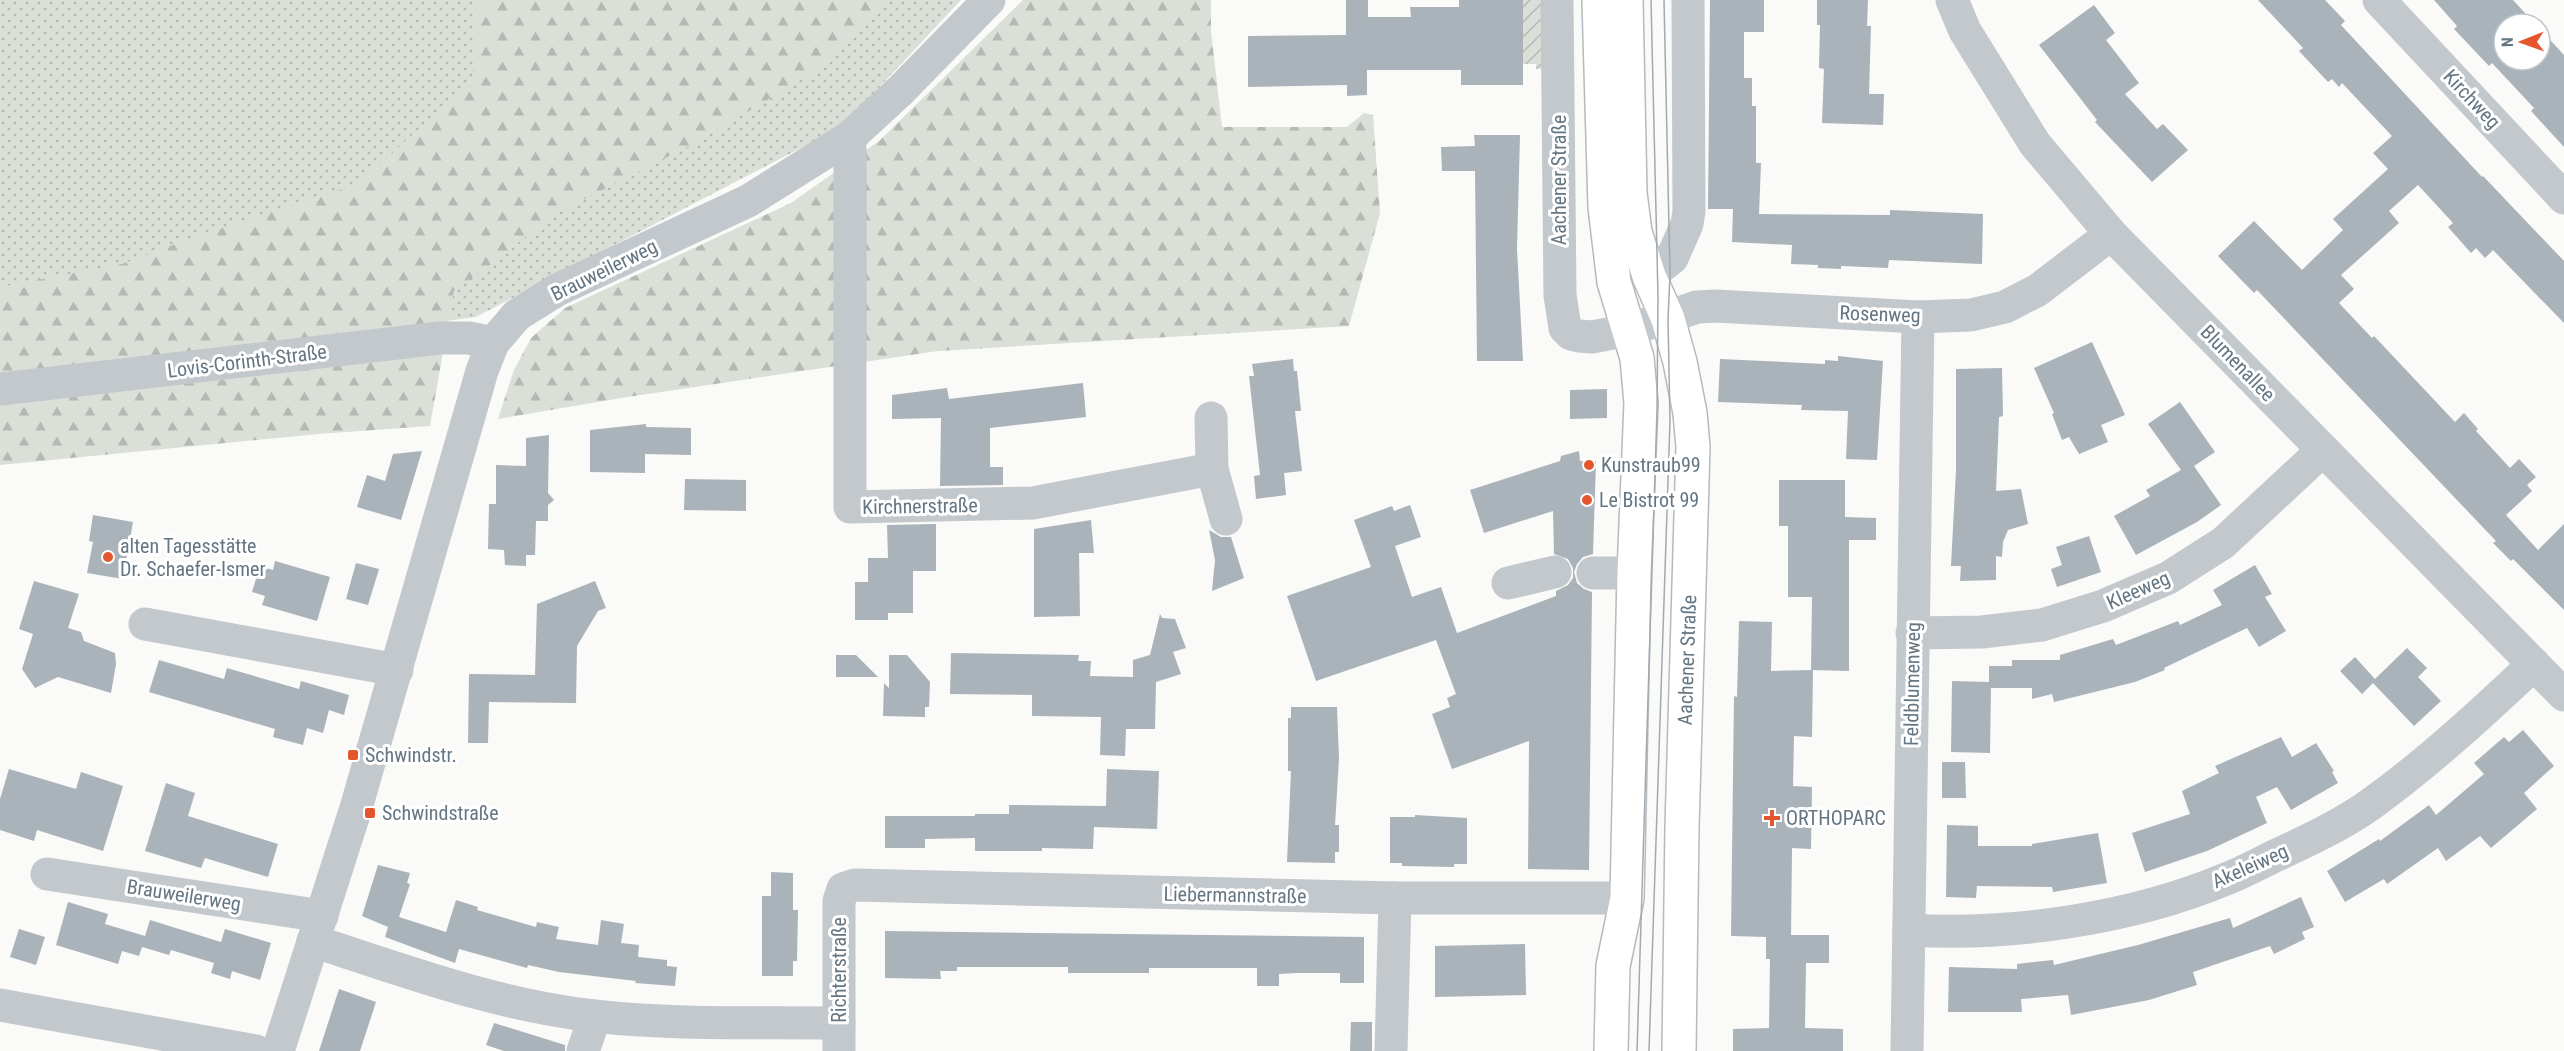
<svg xmlns="http://www.w3.org/2000/svg" width="2564" height="1051" font-family="'Roboto Condensed',sans-serif">
  <defs>
    <pattern id="grass-dots" width="8" height="8" patternUnits="userSpaceOnUse" patternTransform="scale(1.5)"><rect width="8" height="8" fill="#dadfd7"/><path d="M2 2h.1M6 6h.1" fill="none" stroke="#b4b9b4" stroke-width="1.8" stroke-linecap="round"/></pattern>
    <pattern id="forest-firs" width="22" height="20" patternUnits="userSpaceOnUse" patternTransform="scale(1.5)"><rect width="22" height="20" fill="#dadfd7"/><path d="M5 1l3.5 6h-7zM16 11l3.5 6h-7z" fill="#b4b9b4"/></pattern>
    <pattern id="garden-furrows" width="10" height="10" patternUnits="userSpaceOnUse" patternTransform="scale(1.5)"><rect width="10" height="10" fill="#dadfd7"/><path d="M-1 1l2-2M0 10L10 0M9 11l2-2" fill="none" stroke="#b4b9b4"/></pattern>
  </defs>
  <rect width="100%" height="100%" fill="#fafaf8"/>
  <polygon fill="url(#grass-dots)" points="0,0 961,0 843,126 476,317 0,380"/>
  <g fill="url(#forest-firs)">
    <polygon points="476,0 888,0 829,63 697,142 551,216 497,260 454,290 430,426 318,434 0,465 0,287 122,264 194,237 361,183 405,141 473,84"/>
    <polygon points="1023,0 1211,0 1211,31 1222,127 1347,127 1364,113 1373,115 1380,213 1349,326 938,351 627,397 498,419 514,370 531,338 565,308 791,203 879,141"/>
  </g>
  <polygon fill="url(#garden-furrows)" points="1523,0 1546,0 1547,69 1536,69 1536,64 1523,64"/>
  <g fill="#aab3b9">
    <polygon points="1346,0 1368,0 1368,17 1411,17 1410,7 1459,7 1459,0 1523,0 1523,85 1461,85 1461,70 1367,70 1367,95 1347,96 1347,85 1248,87 1248,36 1346,35"/>
    <polygon points="1710,0 1764,0 1764,32 1744,32 1744,78 1752,78 1752,106 1756,106 1756,163 1761,163 1759,214 1890,215 1890,210 1983,214 1982,264 1889,260 1888,268 1841,266 1841,269 1818,268 1818,265 1791,264 1792,245 1732,242 1733,209 1708,209"/>
    <polygon points="1817,0 1868,0 1867,26 1871,26 1869,94 1884,94 1883,125 1822,123 1824,69 1819,68 1820,25 1817,25"/>
    <polygon points="2258,0 2325,0 2345,21 2341,25 2482,177 2483,176 2564,261 2564,323 2493,250 2485,258 2476,248 2471,253 2448,227 2453,223 2418,185 2389,211 2399,223 2341,275 2354,289 2339,303 2372,338 2374,336 2455,422 2464,413 2478,429 2476,431 2510,468 2519,459 2536,477 2527,485 2532,491 2506,515 2538,550 2564,524 2564,610 2513,559 2511,561 2493,543 2496,541 2257,290 2254,293 2218,256 2254,221 2302,270 2343,230 2333,219 2388,169 2373,153 2392,136 2342,83 2339,87 2332,79 2328,82 2299,51 2303,48"/>
    <polygon points="2434,0 2513,0 2535,24 2504,24 2504,60 2540,60 2540,29 2564,55 2564,147 2531,111 2534,108 2492,63 2489,66 2454,29 2457,26"/>
    <polygon points="2094,5 2115,33 2106,40 2139,83 2125,94 2157,129 2163,124 2188,150 2152,182 2095,122 2097,120 2039,45"/>
    <polygon points="1474,135 1520,135 1517,249 1523,361 1477,361 1475,171 1442,171 1441,147 1475,146"/>
    <polygon points="2092,342 2125,415 2101,425 2108,442 2079,454 2069,437 2062,440 2052,414 2054,413 2034,368"/>
    <polygon points="1838,356 1883,361 1877,460 1846,459 1848,411 1801,410 1802,405 1718,402 1720,359 1825,364 1825,360 1838,361"/>
    <polygon points="1293,359 1294,371 1297,371 1301,411 1295,411 1302,471 1284,473 1286,495 1256,499 1254,476 1260,475 1249,376 1254,376 1252,364"/>
    <polygon points="2002,368 2003,416 1999,417 1996,491 2021,489 2028,524 2008,530 2003,542 2002,557 1996,556 1996,580 1960,581 1961,566 1951,566 1956,470 1956,369"/>
    <polygon points="1083,383 1086,417 990,428 990,467 1003,467 1003,485 940,486 941,418 892,419 892,395 947,388 949,399"/>
    <polygon points="1607,389 1607,418 1570,419 1570,390"/>
    <polygon points="2180,402 2215,452 2194,466 2221,505 2197,522 2136,555 2114,516 2150,496 2146,490 2181,470 2148,424"/>
    <polygon points="646,424 646,427 691,428 691,455 645,454 645,473 590,472 590,430"/>
    <polygon points="549,435 548,493 554,500 548,505 548,521 536,521 535,555 526,555 526,566 505,565 504,550 488,549 489,504 496,504 496,465 526,466 526,438"/>
    <polygon points="422,451 401,520 357,507 367,475 385,481 393,454"/>
    <polygon points="1579,451 1580,461 1596,461 1593,554 1583,557 1577,564 1574,572 1577,583 1584,589 1592,592 1589,870 1528,869 1529,741 1452,769 1432,714 1450,707 1447,698 1456,694 1436,640 1316,681 1287,596 1371,567 1354,520 1392,506 1394,511 1410,505 1421,537 1395,546 1412,597 1441,587 1457,633 1556,596 1556,591 1568,585 1573,578 1573,568 1568,559 1554,554 1553,511 1484,533 1470,490 1560,461 1561,456"/>
    <polygon points="685,479 746,480 746,511 684,510"/>
    <polygon points="1779,480 1845,480 1845,517 1876,518 1876,540 1849,540 1849,671 1811,670 1812,597 1788,597 1788,526 1779,526"/>
    <polygon points="93,515 133,522 123,579 87,573 93,542 89,541"/>
    <polygon points="1091,520 1094,553 1079,553 1080,616 1034,617 1034,529"/>
    <polygon points="936,524 936,571 913,571 913,613 888,613 888,620 855,620 855,582 868,582 868,558 888,558 887,525"/>
    <polygon points="1209,530 1221,537 1231,537 1244,578 1212,591 1215,560"/>
    <polygon points="2089,536 2101,572 2057,587 2051,569 2062,565 2056,547"/>
    <polygon points="275,561 330,577 317,621 262,605 265,596 252,592 260,566 273,570"/>
    <polygon points="356,563 379,569 368,605 346,599"/>
    <polygon points="2255,565 2272,594 2265,597 2286,631 2259,647 2247,628 2164,668 2165,670 2135,682 2054,702 2052,694 2032,699 2032,688 1991,688 1990,753 1951,752 1952,681 1989,682 1989,666 2012,666 2012,660 2060,660 2060,655 2113,639 2116,645 2178,621 2180,625 2222,605 2213,590"/>
    <polygon points="34,581 79,594 68,628 81,632 84,641 115,653 116,664 111,693 58,677 35,688 22,669 33,634 19,629"/>
    <polygon points="595,581 606,608 598,611 577,646 576,703 489,702 488,743 468,743 469,674 535,675 537,604"/>
    <polygon points="1160,614 1162,618 1175,619 1186,648 1173,652 1181,674 1156,682 1155,729 1126,729 1125,756 1100,755 1101,717 1032,716 1032,695 950,694 951,653 1079,655 1078,661 1091,661 1090,676 1133,677 1133,660 1150,655"/>
    <polygon points="1739,621 1772,622 1771,671 1813,670 1812,737 1794,736 1793,786 1812,787 1811,849 1792,848 1791,935 1829,935 1829,963 1806,963 1805,1028 1843,1029 1843,1051 1733,1051 1733,1029 1769,1028 1770,959 1766,959 1766,937 1731,936 1734,696 1737,697"/>
    <polygon points="2407,648 2427,668 2418,677 2441,701 2414,726 2373,683 2362,694 2340,671 2355,657 2375,679"/>
    <polygon points="836,655 856,655 878,677 836,677"/>
    <polygon points="889,655 907,655 930,682 929,707 925,707 925,717 883,716 884,683 889,688"/>
    <polygon points="159,660 224,679 227,668 299,689 301,681 349,695 344,715 329,710 323,733 307,728 303,745 273,737 275,729 149,692"/>
    <polygon points="1291,707 1337,707 1339,759 1335,825 1339,825 1339,852 1335,852 1335,863 1287,862 1291,771 1288,771 1288,718 1291,718"/>
    <polygon points="2523,730 2554,766 2524,793 2537,809 2491,848 2480,836 2446,861 2438,848 2387,884 2384,879 2345,902 2327,871 2379,839 2380,841 2429,805 2436,815 2484,774 2474,763 2504,737 2509,742"/>
    <polygon points="2281,737 2292,757 2316,743 2334,771 2332,772 2338,783 2291,810 2277,787 2256,797 2267,823 2207,851 2145,872 2132,833 2190,814 2182,791 2219,773 2215,766"/>
    <polygon points="1942,762 1965,762 1966,798 1942,798"/>
    <polygon points="9,769 76,789 81,772 123,786 103,851 37,830 34,841 0,830 0,799"/>
    <polygon points="1107,769 1159,771 1157,829 1094,827 1093,849 1042,848 1042,851 975,851 975,838 925,839 925,848 885,848 885,816 975,816 975,814 1009,814 1009,805 1106,806"/>
    <polygon points="166,783 195,793 188,816 278,844 268,877 205,858 201,868 145,851"/>
    <polygon points="1415,815 1467,818 1467,864 1454,864 1454,867 1402,866 1402,863 1390,863 1390,817 1415,817"/>
    <polygon points="1947,825 1978,826 1978,846 2032,846 2032,844 2098,833 2107,883 2053,892 2052,887 1977,886 1976,898 1946,897"/>
    <polygon points="378,865 410,873 407,883 410,884 399,917 446,932 456,900 478,907 477,910 536,927 537,922 559,927 556,939 598,945 601,920 624,924 621,943 639,945 638,957 667,960 667,966 677,967 675,986 635,983 636,981 559,972 528,965 527,968 459,949 455,963 385,937 388,927 362,916"/>
    <polygon points="771,872 793,873 793,910 798,910 797,961 793,961 793,976 762,976 762,896 771,896"/>
    <polygon points="2301,897 2314,927 2302,932 2305,939 2274,954 2270,946 2193,972 2197,985 2149,1000 2071,1015 2068,995 2021,999 2022,1012 1948,1012 1949,967 2017,969 2017,964 2053,960 2054,965 2138,945 2230,918 2233,928"/>
    <polygon points="68,902 108,914 105,924 145,936 150,920 221,942 225,929 271,943 260,980 232,971 230,979 211,973 214,963 171,950 169,955 142,947 139,956 122,951 118,964 56,945"/>
    <polygon points="19,929 45,937 36,965 10,957"/>
    <polygon points="885,931 1364,937 1364,983 1340,983 1340,973 1296,973 1279,974 1279,986 1257,986 1257,968 1149,968 1149,973 1068,973 1068,967 957,967 957,971 940,971 941,979 885,978"/>
    <polygon points="1525,944 1526,995 1435,997 1435,946"/>
    <polygon points="339,989 376,1002 360,1051 319,1051"/>
    <polygon points="1351,1022 1372,1022 1372,1051 1350,1051"/>
    <polygon points="494,1023 565,1045 565,1051 504,1051 486,1045"/>
  </g>
  <g fill="none" stroke-linecap="round" stroke-linejoin="round">
    <g stroke="#b5babe" stroke-width="36">
      <g id="major">
        <polyline points="1599,0 1605,207 1614,282 1637,358 1641,403 1634,573 1627,898 1613,966 1611,1051"/>
        <polyline points="1626,0 1630,193 1635,232 1649,276 1668,319 1680,362 1690,413 1693,447 1682,827 1679,1051"/>
      </g>
    </g>
    <g stroke="#c3c8cc" stroke-width="33">
      <polyline points="1557,0 1560,295 1565,328 1571,334 1579,336 1592,337 1629,330 1697,307 1716,306 1918,317 1971,315 2005,307 2038,290 2111,234"/>
      <polyline points="1952,0 1965,31 2035,144 2111,234 2564,695"/>
      <polyline points="2379,0 2564,198"/>
      <polyline points="850,137 850,507 1033,503 1212,469"/>
      <polyline points="1649,276 1672,258 1687,224 1689,211 1688,0"/>
      <polyline points="0,389 440,338 469,338 493,343"/>
      <polyline points="1211,418 1212,469 1226,519"/>
      <polyline points="1593,573 1634,573"/>
      <polyline points="1508,583 1555,572"/>
      <polyline points="145,624 397,670"/>
      <polyline points="1912,633 1982,632 2042,625 2103,606 2168,578 2223,543 2323,450"/>
      <polyline points="47,874 322,916"/>
      <path d="M1909 930C2011 936 2130 919 2226 879 2244 872 2262 862 2279 854 2311 839 2343 824 2371 804 2429 762 2482 713 2534 664"/>
      <path d="M313 941C405 971 497 1005 594 1016 673 1025 759 1022 839 1023"/>
      <polyline points="0,1005 256,1051"/>
      <polyline points="278,1051 356,808 482,371 493,343 517,315 557,290 748,201 850,137 901,90 989,0"/>
      <polyline points="583,1051 595,1016"/>
      <polyline points="839,1051 839,901 843,889 855,885 1395,898 1627,898"/>
      <polyline points="1391,1051 1395,898"/>
      <polyline points="1907,1051 1918,317"/>
    </g>
    <use href="#major" stroke="#fff" stroke-width="33"/>
    <g stroke="#a2aab0" stroke-width="1.5">
      <polyline points="1637,1051 1657,410 1658,296 1651,0"/>
      <polyline points="1649,1051 1670,421 1668,319 1670,274 1664,0"/>
    </g>
  </g>
  <g fill="#e4572e" stroke="#fff" stroke-width="2">
    <circle cx="1589" cy="465" r="6"/>
    <circle cx="1587" cy="500" r="6"/>
    <circle cx="108" cy="557" r="6"/>
    <rect x="347" y="749" width="12" height="12" rx="3"/>
    <rect x="364" y="807" width="12" height="12" rx="3"/>
    <path d="M1769 809h6v6h6v6h-6v6h-6v-6h-6v-6h6z"/>
  </g>
  <g text-anchor="middle" dominant-baseline="central" stroke-width="6" stroke-linejoin="round" paint-order="stroke">
    <g font-size="20" fill="#657683" stroke="#fff">
      <text transform="translate(2472 99) rotate(47)">Kirchweg</text>
      <text transform="translate(1559 180) rotate(-90)">Aachener Straße</text>
      <text transform="translate(604 270) rotate(-26)">Brauweilerweg</text>
      <text transform="translate(1880 314) rotate(2)">Rosenweg</text>
      <text transform="translate(247 361) rotate(-7)">Lovis-Corinth-Straße</text>
      <text transform="translate(2238 363) rotate(46)">Blumenallee</text>
      <text transform="translate(920 506) rotate(-1)">Kirchnerstraße</text>
      <text transform="translate(2138 590) rotate(-24)">Kleeweg</text>
      <text transform="translate(1687 660) rotate(-88)">Aachener Straße</text>
      <text transform="translate(1912 684) rotate(-89)">Feldblumenweg</text>
      <text transform="translate(2250 866) rotate(-24)">Akeleiweg</text>
      <text transform="translate(184 895) rotate(9)">Brauweilerweg</text>
      <text transform="translate(1235 895) rotate(1)">Liebermannstraße</text>
      <text transform="translate(839 970) rotate(-90)">Richterstraße</text>
    </g>
    <g font-size="20" fill="#657683" stroke="#fff" text-anchor="start">
      <text x="1601" y="465">Kunstraub99</text>
      <text x="1599" y="500">Le Bistrot 99</text>
      <text x="120" y="546">alten Tagesstätte<tspan x="120" dy="23">Dr. Schaefer-Ismer</tspan></text>
      <text x="365" y="755">Schwindstr.</text>
      <text x="382" y="813">Schwindstraße</text>
      <text x="1786" y="818">ORTHOPARC</text>
    </g>
  </g>
  <g transform="translate(2522 42) rotate(269)"><circle r="28" fill="#ffffff" stroke="#c1c8cd" stroke-width="1.5"/>
  <path d="M0-4.5L10 22L0 15L-10 22Z" fill="#e4572e"/>
  <text y="-9" font-size="16" font-weight="bold" text-anchor="middle" fill="#657683">N</text>
  </g>
</svg>
